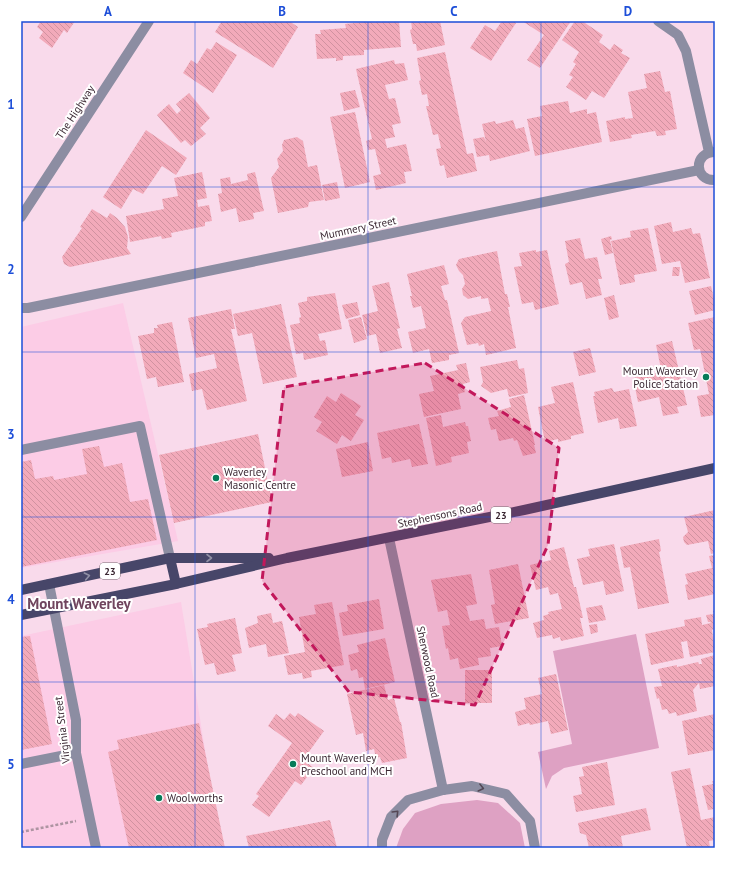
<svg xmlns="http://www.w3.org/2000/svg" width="736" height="869" font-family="'PT Sans',sans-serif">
  <defs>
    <pattern id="building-back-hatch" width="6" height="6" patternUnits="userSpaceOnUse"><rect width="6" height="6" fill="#f2aaba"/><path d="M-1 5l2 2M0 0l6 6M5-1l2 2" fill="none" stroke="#d092a0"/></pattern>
  </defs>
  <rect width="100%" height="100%" fill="#f9daeb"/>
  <g fill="#fccce6">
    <polygon points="123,303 178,541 21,568 21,327"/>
    <polygon points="181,602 221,848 21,848 21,636"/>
  </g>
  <g fill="#dea1c3">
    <polygon points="636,634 659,748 564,768 552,776 546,789 538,752 572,744 553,651"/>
    <polygon points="477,800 498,803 520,823 525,848 396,848 403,829 415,813 441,804"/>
  </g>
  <g fill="url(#building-back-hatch)">
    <polygon points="41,21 75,21 67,33 64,30 52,48 39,38 43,32 37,27"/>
    <polygon points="222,21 289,21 298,27 273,68 215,32"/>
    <polygon points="364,21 399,21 401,47 364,50 364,55 343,56 343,60 336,61 336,58 317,59 315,34 321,34 320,30 346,28 345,24 364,22"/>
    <polygon points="411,21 440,21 445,45 417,51 416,44 413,44 410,30 412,29"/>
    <polygon points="502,21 513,21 516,23 491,61 470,48 485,25 495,31"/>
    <polygon points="522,21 571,21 540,68 527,60 544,35"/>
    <polygon points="575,21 582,21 603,35 599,42 610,50 614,44 623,50 621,53 630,58 604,98 592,91 586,100 566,87 573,77 569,75 576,64 573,62 579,52 562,40"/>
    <polygon points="216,42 237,55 213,93 183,73 191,60 197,64 207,48 211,50"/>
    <polygon points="445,52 467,154 473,153 477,171 447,178 444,165 440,166 436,149 441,148 438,134 433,135 426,106 429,106 427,94 422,95 419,81 421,80 417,58"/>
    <polygon points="394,60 395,64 404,63 408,80 385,85 389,99 395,98 401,123 392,125 395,137 385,139 387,148 406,144 412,171 404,172 406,183 376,190 373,176 381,174 375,149 368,150 366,141 372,139 356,69"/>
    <polygon points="660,71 665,92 670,91 677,129 665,131 666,135 657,136 655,131 631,135 632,138 610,142 606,121 625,117 625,119 633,118 628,92 647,88 644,74"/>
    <polygon points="355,90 360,107 344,111 340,93"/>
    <polygon points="189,93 210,118 200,128 206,134 191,146 185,140 181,143 157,115 169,104 177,114 181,110 176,104"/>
    <polygon points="568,101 570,113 587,109 587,114 596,112 602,142 535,156 527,119 542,116 540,106"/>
    <polygon points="355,112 370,182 345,188 330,117"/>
    <polygon points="513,120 516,129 524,127 530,151 490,161 489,155 477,157 473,139 484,137 486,142 482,124 495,121 496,124"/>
    <polygon points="146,130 187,158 176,175 162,166 143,194 133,189 121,209 103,197"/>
    <polygon points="297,137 303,141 308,167 317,165 324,200 309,202 308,207 278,213 271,178 279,167 277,159 283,151 282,145 284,140"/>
    <polygon points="202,172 207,198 197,200 198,207 209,205 212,221 205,222 205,226 171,233 172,237 162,239 161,236 130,242 126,216 164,209 162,199 178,196 174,178"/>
    <polygon points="255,172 264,211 253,213 254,219 239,222 236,208 221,212 218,194 222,193 220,179 230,177 231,184 248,180 247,174"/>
    <polygon points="337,182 340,198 325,201 322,185"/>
    <polygon points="92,209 107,218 110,213 117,218 125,227 128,237 127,248 131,254 70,267 64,264 62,257 82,228 80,227"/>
    <polygon points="671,222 673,232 691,228 693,234 700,233 710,278 685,283 680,261 662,264 654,226"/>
    <polygon points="648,228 657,271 634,275 635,282 620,285 611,241 631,237 630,231"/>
    <polygon points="611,236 612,239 610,240 613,253 605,255 601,239"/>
    <polygon points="580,238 585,259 597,257 602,279 598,279 602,295 586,299 582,282 570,285 565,264 569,262 565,241"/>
    <polygon points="536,250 536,252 547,250 559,304 535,310 533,302 522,304 514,267 522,266 519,253"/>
    <polygon points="497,251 505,294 507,294 510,307 508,307 516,348 486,355 484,344 479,346 478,343 467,345 461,323 465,317 491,311 488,298 481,299 481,296 468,299 463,295 462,289 465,284 463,275 459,271 456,265 459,259"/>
    <polygon points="444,265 449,284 441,286 445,300 447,300 459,353 449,355 449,360 432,363 429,349 413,353 408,332 426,328 421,306 413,308 410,296 412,296 407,274"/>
    <polygon points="673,267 680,267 679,276 672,276"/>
    <polygon points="389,282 400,328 397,329 402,348 380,353 376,334 367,336 362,315 378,311 372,286"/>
    <polygon points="711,286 715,303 715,310 695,315 689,291"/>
    <polygon points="335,293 342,329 318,334 320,341 325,340 328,355 304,360 303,353 296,354 290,325 300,323 299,318 301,317 298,303 307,301 307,297"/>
    <polygon points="614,295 619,317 609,320 604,298"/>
    <polygon points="357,302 360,315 346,319 342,305"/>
    <polygon points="281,304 297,377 263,384 252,333 238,336 233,314"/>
    <polygon points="231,309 235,329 231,329 247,401 207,410 202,389 192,391 189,374 217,368 214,354 196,358 188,318"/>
    <polygon points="361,317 367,339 354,343 348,320"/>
    <polygon points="715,317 715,415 701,417 697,396 709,394 700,349 694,350 688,323"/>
    <polygon points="172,322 184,382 158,387 156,377 147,379 138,336 154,333 154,328 158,328 157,325"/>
    <polygon points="672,341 687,405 677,407 679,413 663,416 659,397 638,402 633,378 660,372 659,370 661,369 656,345"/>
    <polygon points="590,348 596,372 579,376 573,352"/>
    <polygon points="517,360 519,369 524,368 528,393 509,397 507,389 491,393 481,386 483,382 480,367"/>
    <polygon points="466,363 470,382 463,384 465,392 458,394 461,409 424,417 419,394 434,391 430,376 458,370 456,365"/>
    <polygon points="573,382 584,433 571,436 571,439 558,442 558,439 545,442 538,407 555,403 551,387"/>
    <polygon points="612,388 614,392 629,389 637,426 620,429 618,418 598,423 593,396 595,396 594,392"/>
    <polygon points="341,393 361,406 355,415 364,420 351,441 342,435 337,444 316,431 322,422 314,417 327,396 336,402"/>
    <polygon points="524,395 535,445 534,445 536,453 523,456 517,440 514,441 513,438 499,441 496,429 491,430 488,418 499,416 497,411 511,407 509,399"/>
    <polygon points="441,415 443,427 465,422 466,426 468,426 471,441 467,442 469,453 451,457 452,462 436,466 426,418"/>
    <polygon points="419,424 428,464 412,467 410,459 392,463 391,457 382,459 377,433"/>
    <polygon points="258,434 272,502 174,523 159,455"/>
    <polygon points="368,442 373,471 342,477 336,449"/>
    <polygon points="99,446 104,467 122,463 130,502 148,499 157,540 21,567 21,462 31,460 35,479 53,476 54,480 87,474 82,449"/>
    <polygon points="715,510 715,553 711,554 708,541 687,545 684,542 683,537 688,532 684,517"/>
    <polygon points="659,539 661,551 659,552 669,603 638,609 630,567 624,568 620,547"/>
    <polygon points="614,544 624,591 606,595 603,581 583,585 577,559 590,556 588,549"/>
    <polygon points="564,547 574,587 576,587 583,618 580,618 584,636 561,641 560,637 553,639 552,635 537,638 533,623 544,620 543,616 549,614 548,612 562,609 558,593 550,595 548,587 536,590 530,565 551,560 549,551"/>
    <polygon points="715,555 715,594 688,600 685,585 688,584 685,574 712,568 709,556"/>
    <polygon points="518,564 529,618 495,624 491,605 495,604 489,570"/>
    <polygon points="471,574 477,604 466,606 470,621 484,619 486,629 499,627 502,646 490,648 491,656 478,658 479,665 460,669 458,658 450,660 448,648 446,649 442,626 450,625 447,610 438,612 431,580"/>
    <polygon points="379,599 384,629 343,636 339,613 348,611 347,605"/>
    <polygon points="332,602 344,665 311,671 312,677 303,679 302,673 288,675 284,656 305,652 299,617 316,614 314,605"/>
    <polygon points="602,605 606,620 589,623 586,608"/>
    <polygon points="715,610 715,629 712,630 715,652 690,657 687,641 681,642 684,658 651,665 645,634 685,626 684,620 701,617 702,625 711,623 710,622 708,622 706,615 714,614 713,611"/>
    <polygon points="271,613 273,623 282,621 289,653 268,657 266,644 249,648 245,628 258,623 257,616"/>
    <polygon points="235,618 242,653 232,655 236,671 217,675 214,663 205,665 197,629 208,627 207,624"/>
    <polygon points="597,624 598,632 591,634 589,625"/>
    <polygon points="30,636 52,744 21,750 21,637"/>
    <polygon points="385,638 395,682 365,689 363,677 359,678 357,669 351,671 348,655 359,652 357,645"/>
    <polygon points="715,655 715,686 700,689 699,683 698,684 693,690 697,711 677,716 676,712 669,714 667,709 662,710 659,698 657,699 654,687 662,686 658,669 677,665 677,667 698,662 699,664 702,664 701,659"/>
    <rect x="465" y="670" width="27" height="33"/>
    <polygon points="556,674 568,730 551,734 548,721 530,725 529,723 518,726 515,712 526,709 524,698 542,694 538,678"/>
    <polygon points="384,685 388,700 394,698 400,722 401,722 407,758 382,763 380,757 376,758 374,749 366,751 363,733 356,735 347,694"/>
    <polygon points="290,713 295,717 298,713 324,731 303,760 314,768 301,785 295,781 269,817 252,805 259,796 256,794 292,743 268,726 276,714 284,720"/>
    <polygon points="715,714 715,750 688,755 682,721"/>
    <polygon points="199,723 225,848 129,848 108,752 119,749 117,740"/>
    <polygon points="607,762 615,805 576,812 573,796 582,794 579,777 584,776 582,767"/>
    <polygon points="690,768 701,820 715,817 715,840 709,841 710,848 687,848 671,772"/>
    <polygon points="712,781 715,781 715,809 708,810 702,786 713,784"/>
    <polygon points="646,808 651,830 621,836 623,848 589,848 586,835 580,833 578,823"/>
    <polygon points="330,820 337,848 249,848 246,836"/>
  </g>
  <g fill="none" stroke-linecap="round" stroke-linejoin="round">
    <polyline stroke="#ae94a2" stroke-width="2.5" stroke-dasharray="3 2" stroke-linecap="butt" points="21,832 76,821"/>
    <g stroke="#8c8da2" stroke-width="10">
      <polyline points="658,21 678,35 686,51 709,152"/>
      <path d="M715 152C693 152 694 181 715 180"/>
      <polyline points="21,217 149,21"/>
      <polyline points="21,308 28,308 699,170"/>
      <polyline points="21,450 140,426 170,558"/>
      <polyline points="389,538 443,790"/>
      <polyline points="49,584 76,720 76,753 96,848"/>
      <polyline points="21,764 76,753"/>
      <polyline points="382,848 382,840 391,817 408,800 443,790 472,786 506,794 530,821 535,848"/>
    </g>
    <g stroke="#474669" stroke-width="10">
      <polyline points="170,558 176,584"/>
      <polyline points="21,590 170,558 269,558"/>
      <polyline points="21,615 176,584 287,558 524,510 715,468"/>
    </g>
  </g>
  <defs><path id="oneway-chevron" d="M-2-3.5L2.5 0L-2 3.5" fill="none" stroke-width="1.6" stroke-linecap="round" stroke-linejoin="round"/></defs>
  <g stroke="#9190a5">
    <use href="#oneway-chevron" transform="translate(209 558)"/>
    <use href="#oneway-chevron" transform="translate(87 576) rotate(-12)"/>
  </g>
  <g stroke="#544755">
    <use href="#oneway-chevron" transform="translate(481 788) rotate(14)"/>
    <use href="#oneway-chevron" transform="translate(396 813) rotate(-45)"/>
  </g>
  <path fill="#c2185b" fill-opacity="0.2" stroke="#c2185b" stroke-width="3" stroke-dasharray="8 5" stroke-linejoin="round" d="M425 363 559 448 548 545 475 705 349 692 262 581 284 387Z"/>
  <path fill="none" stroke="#1d4ed8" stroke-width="1" stroke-opacity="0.55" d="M195 21V848M368 21V848M541 21V848M21 187H715M21 352H715M21 517H715M21 682H715"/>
  <g fill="#077b58" stroke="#fff" stroke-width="1.5">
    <circle cx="706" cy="377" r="4"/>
    <circle cx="216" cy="478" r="4"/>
    <circle cx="293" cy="764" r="4"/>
    <circle cx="159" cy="798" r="4"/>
  </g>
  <g text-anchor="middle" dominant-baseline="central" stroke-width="4" stroke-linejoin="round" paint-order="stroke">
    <g fill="#fff" stroke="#766971" stroke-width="1">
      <rect x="491" y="507" width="20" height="16" rx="3"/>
      <rect x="100" y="563" width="20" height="16" rx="3"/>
    </g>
    <g font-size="10" font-weight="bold" fill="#3c2934">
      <text x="501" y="515">23</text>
      <text x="110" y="571">23</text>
    </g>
    <g font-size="11" fill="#3c2934" stroke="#fff">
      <text transform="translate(75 112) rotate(-57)">The Highway</text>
      <text transform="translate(358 228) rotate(-12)">Mummery Street</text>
      <text transform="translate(440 515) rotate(-12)">Stephensons Road</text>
      <text transform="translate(428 662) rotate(78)">Sherwood Road</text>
      <text transform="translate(62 730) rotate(-97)">Virginia Street</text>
    </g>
    <g font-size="11" fill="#3c2934" stroke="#fff" text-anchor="start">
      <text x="698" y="371" text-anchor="end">Mount Waverley<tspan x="698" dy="13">Police Station</tspan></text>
      <text x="224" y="472">Waverley<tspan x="224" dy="13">Masonic Centre</tspan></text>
      <text x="301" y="758">Mount Waverley<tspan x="301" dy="13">Preschool and MCH</tspan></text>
      <text x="167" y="798">Woolworths</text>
    </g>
    <g font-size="15" font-weight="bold" fill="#70455e" stroke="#fff">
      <text x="79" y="603">Mount Waverley</text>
    </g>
  </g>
  <rect width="736" height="869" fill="none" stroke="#ffffff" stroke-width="44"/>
  <rect x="22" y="22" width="692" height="825" fill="none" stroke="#1d4ed8" stroke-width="1.5"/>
  <g font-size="13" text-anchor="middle" font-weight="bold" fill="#1d4ed8">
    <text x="108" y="16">A</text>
    <text x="282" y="16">B</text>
    <text x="454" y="16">C</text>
    <text x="628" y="16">D</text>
    <text x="11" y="109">1</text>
    <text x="11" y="274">2</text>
    <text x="11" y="439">3</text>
    <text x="11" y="604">4</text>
    <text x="11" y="769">5</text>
  </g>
</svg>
